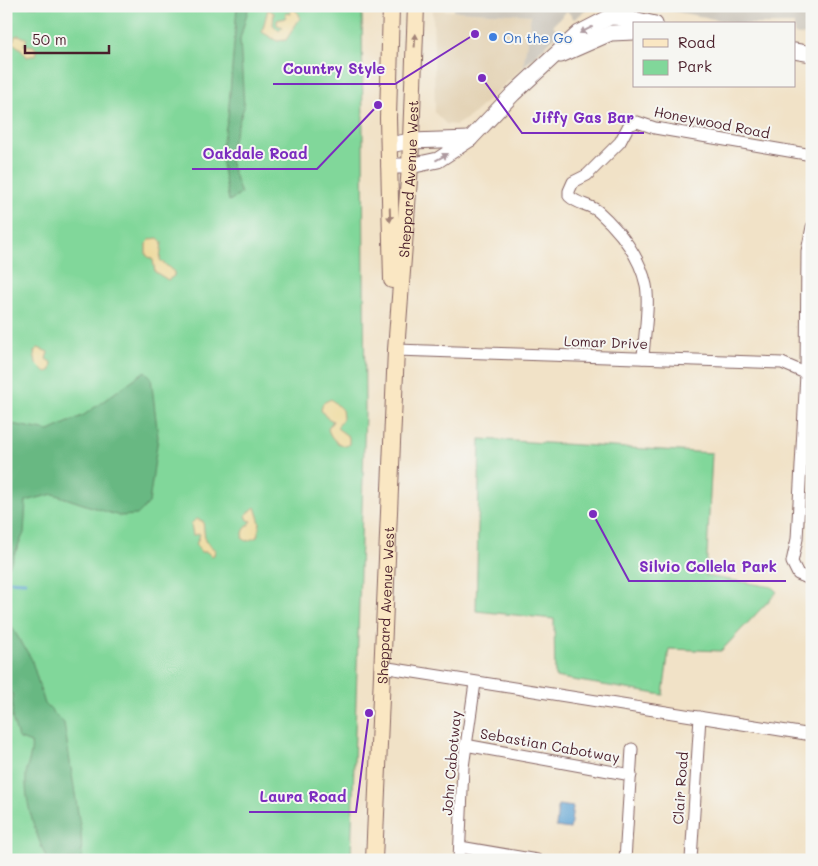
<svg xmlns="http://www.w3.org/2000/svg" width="818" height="866" font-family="Mali,sans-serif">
  <rect width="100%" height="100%" fill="#f6f6f2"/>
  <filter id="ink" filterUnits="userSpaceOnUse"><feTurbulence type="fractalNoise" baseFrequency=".02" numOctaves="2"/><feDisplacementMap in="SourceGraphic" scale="10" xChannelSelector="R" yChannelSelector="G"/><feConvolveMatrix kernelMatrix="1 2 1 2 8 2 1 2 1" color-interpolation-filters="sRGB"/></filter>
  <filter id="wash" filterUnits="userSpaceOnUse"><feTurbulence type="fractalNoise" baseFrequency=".0096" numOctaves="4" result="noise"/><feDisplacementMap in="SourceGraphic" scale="20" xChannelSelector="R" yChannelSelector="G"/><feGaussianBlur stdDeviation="1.12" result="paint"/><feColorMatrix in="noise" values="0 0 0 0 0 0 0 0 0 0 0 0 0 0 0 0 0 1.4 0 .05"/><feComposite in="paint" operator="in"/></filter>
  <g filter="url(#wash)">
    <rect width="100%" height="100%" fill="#f1e2c7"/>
    <polygon fill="#e3d2b4" points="433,10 531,15 523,67 471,116 456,125 446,124 435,113"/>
    <g fill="#c9c3b8">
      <polygon points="454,6 592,6 574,19 567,11 553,25 559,33 523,67 531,15 454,11"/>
      <polygon points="628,6 812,6 812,37 794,34 794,24 740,24 657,8"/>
    </g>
    <g fill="#81d79a" stroke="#667b62">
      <polygon points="6,6 362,6 365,413 351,860 6,860"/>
      <polygon points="480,439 712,453 706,576 772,587 777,592 721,651 669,649 663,695 555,677 554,619 476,611"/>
    </g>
    <g fill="#68b882" stroke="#596c56">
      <polygon points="237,6 249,6 240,39 244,107 228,155 241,194 229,201 220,153 228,117"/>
      <polygon points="145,371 151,377 158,437 149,503 137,515 119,516 53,494 26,501 24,533 6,573 6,423 49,431 84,415"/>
      <path d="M6 618 31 658 45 704 64 723 81 832 82 860H47C36 833 25 806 26 777 26 765 33 755 31 743L18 738 12 718 13 695 6 687Z"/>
    </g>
    <g fill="#eeda9e" stroke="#9c7c64">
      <polygon points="293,8 299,14 300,18 286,40 277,41 262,32 268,9 274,13 273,25 279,31 283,27 277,25 277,20 285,18 286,13 291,14 290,9"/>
      <polygon points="19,35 27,39 24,45 34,46 37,52 36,55 27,57 21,49 13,43 15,36"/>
      <polygon points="158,238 162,242 160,260 174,272 174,276 168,280 155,272 153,260 146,255 146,244 151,239"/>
      <polygon points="38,348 48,352 46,359 52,363 51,370 46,373 36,363 34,352"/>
      <path d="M331 399 342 410 343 418 337 428 349 437V444L346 446C337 445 329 436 328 428L333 421 326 417 321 410 323 403Z"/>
      <polygon points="255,507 260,523 257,537 247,541 242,538 244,530 252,521 248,520 246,515"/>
      <polygon points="196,519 203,521 205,541 215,550 214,555 211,556 207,552 201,552 196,545 200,534 193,535 191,524"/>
    </g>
    <polygon fill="#5da2d2" stroke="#54607e" points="558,805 573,807 570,829 556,827"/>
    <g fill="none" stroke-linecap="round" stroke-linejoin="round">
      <polyline stroke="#5da2d2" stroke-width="3" points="6,581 25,582"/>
    </g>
  </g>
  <g filter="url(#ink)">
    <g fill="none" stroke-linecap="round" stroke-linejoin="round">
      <g stroke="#846362" stroke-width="13">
        <g id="minor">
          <polyline points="622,6 629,18"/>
          <polyline points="812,227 807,251 806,374 797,539 792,562 798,574 812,580"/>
          <polyline points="396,350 782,363 812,376"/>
          <path d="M643 358C644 336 650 305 646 285 640 257 620 231 599 212 590 204 578 205 569 196V191L573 182 587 175 620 142 629 125 637 122 655 128 812 155"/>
          <polyline points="382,667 812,735"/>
          <polyline points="465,745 631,775"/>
          <polyline points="460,847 537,860"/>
          <polyline points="459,860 463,767 475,683"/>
          <polyline points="625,860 632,749"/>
          <polyline points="691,860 700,717"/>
        </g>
      </g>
      <g stroke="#846362" stroke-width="17">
        <g id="tertiary">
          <polyline points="794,51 812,54"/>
          <polyline points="561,55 611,33 634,32"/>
          <polyline points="389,145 411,141 470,139"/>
          <polyline points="389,166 410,166 438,160 470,139 513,94 579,33 610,17 629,18 655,24"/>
        </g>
      </g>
      <g stroke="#846362" stroke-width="18">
        <g id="secondary">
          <polyline points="391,6 388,118 392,280"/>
          <path id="s1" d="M374 860 396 350 410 166 416 6"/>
        </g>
      </g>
      <use href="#minor" stroke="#fff" stroke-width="11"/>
      <use href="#tertiary" stroke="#fff" stroke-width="15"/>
      <use href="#secondary" stroke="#fae7c3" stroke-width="16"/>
    </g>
    <defs><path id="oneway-solid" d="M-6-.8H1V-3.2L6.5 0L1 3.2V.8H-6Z" transform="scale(1.25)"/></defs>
    <g fill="#ae9aa0">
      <use href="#oneway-solid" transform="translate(586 30) rotate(153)"/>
      <use href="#oneway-solid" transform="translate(442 157) rotate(-29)"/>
    </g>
    <g fill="#a28377">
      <use href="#oneway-solid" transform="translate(415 40) rotate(-87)"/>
      <use href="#oneway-solid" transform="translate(390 215) rotate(88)"/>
    </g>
  </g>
  <circle fill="#3f7fe0" stroke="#f6f6f2" stroke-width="2" cx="493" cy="37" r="5"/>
  <g text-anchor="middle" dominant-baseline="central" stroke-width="4" stroke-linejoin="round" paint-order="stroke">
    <g font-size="14" fill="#366cbe" stroke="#f6f6f2" text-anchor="start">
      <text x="503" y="37">On the Go</text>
    </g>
    <g font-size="14" fill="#4a1f2b" stroke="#f6f6f2">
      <text transform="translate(712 122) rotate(11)">Honeywood Road</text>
      <text stroke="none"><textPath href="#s1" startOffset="682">Sheppard Avenue West</textPath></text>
      <text transform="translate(606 342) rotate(2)">Lomar Drive</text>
      <text stroke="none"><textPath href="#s1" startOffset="255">Sheppard Avenue West</textPath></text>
      <text transform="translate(550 745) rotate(10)">Sebastian Cabotway</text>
      <text transform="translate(451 763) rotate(-85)">John Cabotway</text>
      <text transform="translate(680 788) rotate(-86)">Clair Road</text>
    </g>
  </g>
  <path fill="none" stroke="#7b2cbf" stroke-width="2" d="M475 34L395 84H273M482 78L522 133H644M378 105L317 169H192M593 514L629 581H786M369 713L356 812H249"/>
  <g fill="#7b2cbf" stroke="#f6f6f2" stroke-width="2">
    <circle cx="475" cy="34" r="5"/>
    <circle cx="482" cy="78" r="5"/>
    <circle cx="378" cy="105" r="5"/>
    <circle cx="593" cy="514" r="5"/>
    <circle cx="369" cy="713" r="5"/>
  </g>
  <g font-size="15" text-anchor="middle" font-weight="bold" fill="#7b2cbf" stroke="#f6f6f2" stroke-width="4" stroke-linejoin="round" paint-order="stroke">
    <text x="334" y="74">Country Style</text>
    <text x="583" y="123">Jiffy Gas Bar</text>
    <text x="255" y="159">Oakdale Road</text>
    <text x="708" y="572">Silvio Collela Park</text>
    <text x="303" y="802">Laura Road</text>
  </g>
  <rect width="818" height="866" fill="none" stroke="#f6f6f2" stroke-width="25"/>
  <rect x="633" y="22" width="162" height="65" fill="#f6f6f2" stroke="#b1a0a2"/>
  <rect x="643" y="39" width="25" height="8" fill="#fae7c3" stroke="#b1a0a2"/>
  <text x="678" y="48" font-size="15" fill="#4a1f2b">Road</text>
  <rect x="643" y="60" width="25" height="15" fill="#81d79a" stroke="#b1a0a2"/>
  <text x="678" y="72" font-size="15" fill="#4a1f2b">Park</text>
  <path d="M25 45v8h84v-8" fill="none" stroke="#4a1f2b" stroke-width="2.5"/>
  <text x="32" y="45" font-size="15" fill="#4a1f2b" stroke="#f6f6f2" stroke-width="4" paint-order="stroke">50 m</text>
</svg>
